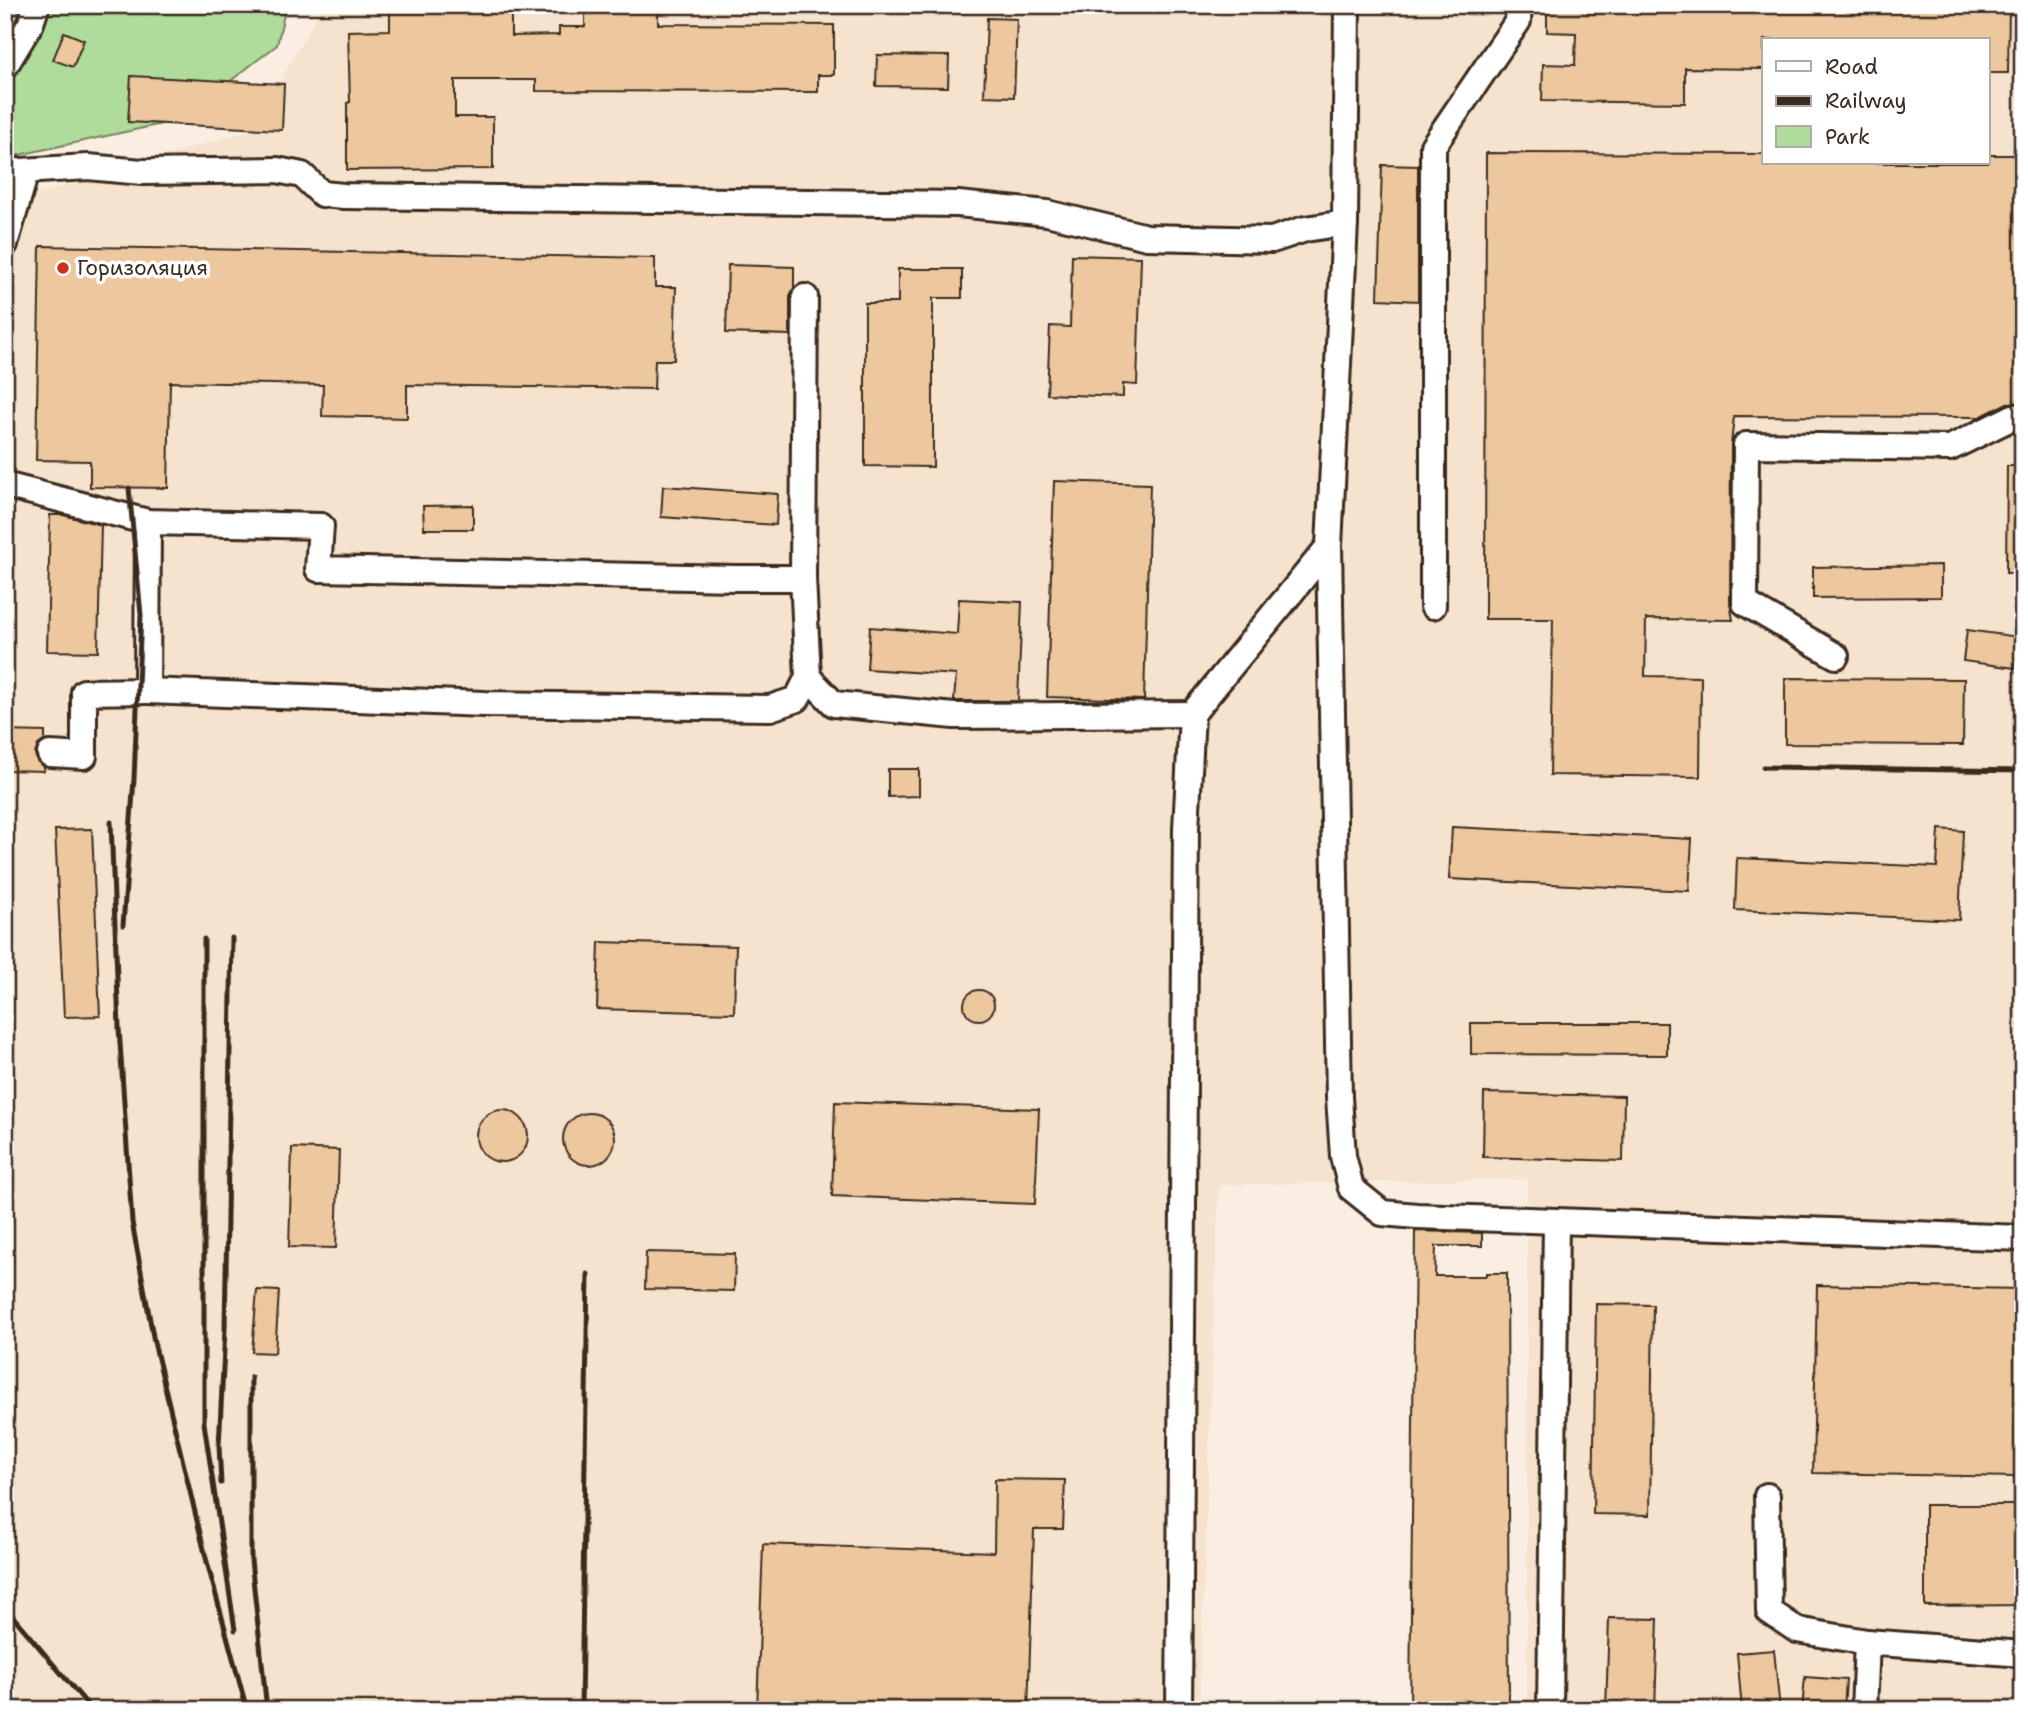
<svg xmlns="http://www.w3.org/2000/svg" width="2028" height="1715" font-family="'Shantell Sans',sans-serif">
  <rect width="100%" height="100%" fill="#faeee2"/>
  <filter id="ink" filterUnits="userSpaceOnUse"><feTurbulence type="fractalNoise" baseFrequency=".0143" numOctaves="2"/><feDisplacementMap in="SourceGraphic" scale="14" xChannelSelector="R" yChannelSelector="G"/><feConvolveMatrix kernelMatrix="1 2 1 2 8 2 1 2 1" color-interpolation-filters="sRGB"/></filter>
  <g filter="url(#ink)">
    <path fill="#f6e3ce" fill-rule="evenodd" d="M323 5H2023V1710H1527V1179L1219 1185 1199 1710H5V204L253 129ZM1764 40H1988V163H1764Z"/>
    <polygon fill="#afdc9a" stroke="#75835c" stroke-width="2" points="5,5 286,5 277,45 180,120 5,158"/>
    <g fill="#edc89e" stroke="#3b2a1e" stroke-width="2">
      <polygon points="390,5 511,5 511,36 559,35 559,27 585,27 585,5 658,5 658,24 834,25 834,75 818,75 818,92 536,91 536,80 455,80 455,117 493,117 493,169 347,170 347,103 350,102 348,31 390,30"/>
      <polygon points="1547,5 2009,5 2008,73 1988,73 1988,40 1764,40 1764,69 1685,68 1685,103 1542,101 1543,64 1575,65 1576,33 1547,32"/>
      <polygon points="987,18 1017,19 1014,97 984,96"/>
      <polygon points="64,32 84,40 73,67 53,60"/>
      <polygon points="877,55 949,56 948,87 876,86"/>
      <polygon points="131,76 284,84 282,130 128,122"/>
      <polygon points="1486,153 1764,154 1764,163 1988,163 1988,155 2023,155 2023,402 2007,403 1980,417 1734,416 1731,445 1730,603 1733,620 1646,619 1645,676 1701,677 1700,777 1550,775 1553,619 1485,619"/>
      <polygon points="1382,165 1418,166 1418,301 1378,299"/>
      <polygon points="40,246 655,258 655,287 676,287 674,360 655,360 654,389 407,385 407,418 322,416 323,385 170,382 168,488 90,487 90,461 36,460"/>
      <polygon points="1072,255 1141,257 1137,385 1123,384 1123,397 1047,394 1050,326 1070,327"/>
      <polygon points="728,265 794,267 794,288 790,297 790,335 726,333"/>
      <polygon points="898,269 962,269 962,298 933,298 933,467 865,466 865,303 898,303"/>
      <polygon points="2007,466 2023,466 2023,573 2006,573"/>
      <polygon points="1054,481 1150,484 1144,700 1047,697"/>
      <polygon points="663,486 778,494 776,525 661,517"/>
      <polygon points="473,505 473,529 424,529 423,506"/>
      <polygon points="50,515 63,515 101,525 98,652 47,651"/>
      <polygon points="1941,565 1941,597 1813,598 1813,567"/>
      <polygon points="959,599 1022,602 1018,701 954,701 956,675 867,669 870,627 957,634"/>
      <polygon points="1967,630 2019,637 2015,668 1963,661"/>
      <polygon points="1785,678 1964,679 1963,745 1785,744"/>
      <polygon points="5,731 45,732 45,740 38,745 35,754 37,761 44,767 44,771 5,770"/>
      <polygon points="888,769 919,769 919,796 888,797"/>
      <polygon points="1452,827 1692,839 1689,891 1449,879"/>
      <polygon points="92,829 100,1016 64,1017 55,830"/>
      <polygon points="1939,829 1963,831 1959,920 1735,910 1737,858 1937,867"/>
      <polygon points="599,942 736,946 734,1013 597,1009"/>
      <circle cx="979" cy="1005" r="15"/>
      <polygon points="1471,1023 1667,1023 1667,1055 1471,1054"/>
      <polygon points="1484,1093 1624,1096 1623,1161 1483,1157"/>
      <polygon points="835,1102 1039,1109 1035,1204 832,1196"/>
      <circle cx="502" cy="1136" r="26"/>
      <circle cx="589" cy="1139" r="26"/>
      <polygon points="292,1148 339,1150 336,1248 289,1247"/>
      <polygon points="1415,1231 1482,1233 1482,1246 1436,1246 1435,1276 1486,1276 1486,1273 1507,1273 1509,1710 1410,1710"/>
      <polygon points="646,1252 735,1254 734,1291 645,1289"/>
      <polygon points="1817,1285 2020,1289 2016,1477 1813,1473"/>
      <polygon points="257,1290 279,1291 275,1353 252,1352"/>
      <polygon points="1596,1304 1653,1305 1650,1515 1593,1514"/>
      <polygon points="995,1479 1065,1480 1063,1529 1034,1529 1028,1710 757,1710 763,1544 994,1552"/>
      <polygon points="1925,1505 2023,1505 2023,1605 1925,1606"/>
      <polygon points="1609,1618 1658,1619 1655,1710 1606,1710"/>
      <polygon points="1774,1650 1780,1710 1742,1710 1737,1653"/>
      <polygon points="1805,1677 1846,1680 1844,1710 1802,1710"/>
    </g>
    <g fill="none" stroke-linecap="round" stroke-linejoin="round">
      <g stroke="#3b2a1e" stroke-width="30">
        <g id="minor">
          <polyline points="5,66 31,23 37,5"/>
          <polyline points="5,172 88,167 142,172 277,170 302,175 322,194 344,196 958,204 1047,213 1147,237 1272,240 1305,229 1345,223"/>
          <polyline points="5,244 26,172"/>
          <polyline points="805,297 803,578 808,677 834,704 954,716 1192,714"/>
          <polyline points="5,485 148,522 321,526 318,569 735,578 803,578"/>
          <polyline points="148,522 147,691 485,704 770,708 797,699 808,677"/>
          <polyline points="1329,546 1339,1097 1343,1156 1351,1188 1382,1213 1417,1216 2023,1238"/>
          <polyline points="1433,606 1433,146 1518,21 1519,5"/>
          <polyline points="1836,656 1745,603 1746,445 1950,448 2013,417 2023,417"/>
          <polyline points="50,754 84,756 84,692 147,691"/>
          <polyline points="1767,1496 1769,1611 1797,1630 1867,1642"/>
          <polyline points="1179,1710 1186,829 1192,714 1329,546 1345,223 1347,5"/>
          <polyline points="1550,1710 1556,1221"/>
          <polyline points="1864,1710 1867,1642 2023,1654"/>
        </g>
      </g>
      <use href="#minor" stroke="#fff" stroke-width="24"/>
      <g stroke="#3b2a1e" stroke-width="5">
        <polyline points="1763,767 2023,771"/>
        <polyline points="111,822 119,1028 132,1222 154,1342 207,1562 247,1710"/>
        <polyline points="123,925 134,779 141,615 129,488"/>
        <polyline points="204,939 204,1423 235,1630"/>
        <polyline points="251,1377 251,1560 267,1710"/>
        <polyline points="221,1483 219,1446 225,1329 232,938"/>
        <polyline points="5,1607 92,1710"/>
        <polyline points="581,1710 588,1274"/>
      </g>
    </g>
  </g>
  <circle fill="#c8321e" stroke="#fff" stroke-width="2.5" cx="63" cy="268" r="7"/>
  <g text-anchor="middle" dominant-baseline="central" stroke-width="7" stroke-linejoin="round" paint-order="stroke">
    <g font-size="21" fill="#3b2a1e" stroke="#fff" text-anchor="start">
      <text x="77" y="268">Горизоляция</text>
    </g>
  </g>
  <rect width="2028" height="1715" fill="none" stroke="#fff" stroke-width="28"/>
  <rect x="14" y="14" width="2000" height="1687" fill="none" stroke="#3b2a1e" stroke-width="2.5" filter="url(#ink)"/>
  <rect x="1762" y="38" width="228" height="126" fill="#ffffff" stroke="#b1aaa5" stroke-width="2"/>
  <rect x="1776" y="61" width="35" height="10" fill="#ffffff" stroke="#b1aaa5" stroke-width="2"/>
  <text x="1825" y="74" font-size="21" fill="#3b2a1e">Road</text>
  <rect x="1776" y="96" width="35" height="10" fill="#3b2a1e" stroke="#b1aaa5" stroke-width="2"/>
  <text x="1825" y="108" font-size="21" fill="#3b2a1e">Railway</text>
  <rect x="1776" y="126" width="35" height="21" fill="#afdc9a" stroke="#b1aaa5" stroke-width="2"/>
  <text x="1825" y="144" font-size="21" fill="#3b2a1e">Park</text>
</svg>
